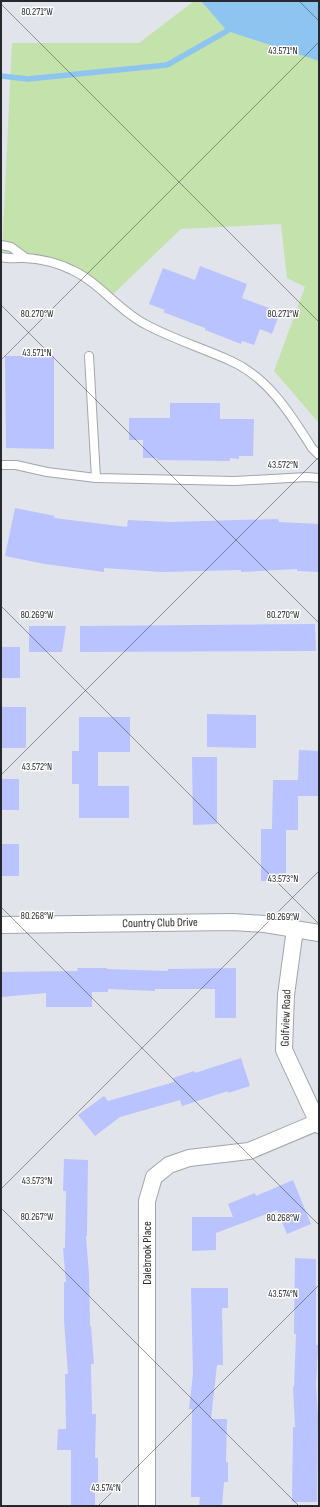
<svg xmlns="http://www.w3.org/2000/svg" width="320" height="1507" font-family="'Sofia Sans Condensed',sans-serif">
  <rect width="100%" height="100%" fill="#e2e4eb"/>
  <polygon fill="#c3e2ac" points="194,1 201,1 227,31 319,61 319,423 274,371 305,287 287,278 281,224 181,229 111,296 84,273 2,252 12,43 139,43"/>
  <polygon fill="#8dc5f0" points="201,1 319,1 319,61 227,31"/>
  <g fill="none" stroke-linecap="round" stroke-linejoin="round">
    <polyline stroke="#8dc5f0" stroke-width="5.5" points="1,76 28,79 167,65 227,31"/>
  </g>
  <g fill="#b8c3ff">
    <polygon points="200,266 247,284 242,298 280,312 272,334 260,329 254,345 242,341 241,344 205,330 205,328 163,312 165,310 149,304 163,268 195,280"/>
    <polygon points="5,356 54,356 54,449 6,448"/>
    <polygon points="170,403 220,403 220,419 254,419 253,456 239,456 239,459 230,458 230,461 157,460 157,458 143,458 143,440 129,440 129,418 170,418"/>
    <polygon points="15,508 55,516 54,518 127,527 128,520 170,522 278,519 279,522 319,524 319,572 297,571 297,569 241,572 241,570 162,572 104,568 104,572 45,564 5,556"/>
    <polygon points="315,624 316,651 80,652 80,626"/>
    <polygon points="29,626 66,626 62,652 29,652"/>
    <rect x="1" y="647" width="19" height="31"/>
    <rect x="1" y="707" width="25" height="41"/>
    <polygon points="207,714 256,715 256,748 207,747"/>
    <polygon points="79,717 130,717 130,752 98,752 98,786 129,786 129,818 79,818 79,784 72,784 72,751 79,751"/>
    <polygon points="299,750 319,751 319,796 298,796 298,830 286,830 286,881 261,881 261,829 272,829 273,780 298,780"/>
    <polygon points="192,757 217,757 217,824 193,825"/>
    <rect x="1" y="779" width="18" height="31"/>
    <rect x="1" y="844" width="18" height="32"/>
    <polygon points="77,968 107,968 107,969 168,971 168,969 236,968 236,1018 215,1018 215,989 155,989 155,991 108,989 108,992 92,992 92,1007 46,1007 46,993 1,997 1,972 78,971"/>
    <polygon points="241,1058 250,1086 228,1093 228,1091 182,1106 180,1100 120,1117 95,1136 78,1115 104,1096 108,1101 174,1082 173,1078 194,1071 195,1073"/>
    <polygon points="64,1159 88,1160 87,1236 86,1236 89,1275 90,1326 91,1326 94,1364 91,1364 92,1414 96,1414 95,1458 98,1458 98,1491 95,1491 95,1506 71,1506 71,1450 57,1450 58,1429 66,1429 65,1374 68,1374 64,1321 64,1282 66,1282 63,1248 65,1248 66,1191 63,1191"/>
    <polygon points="293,1180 311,1224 287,1234 277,1210 216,1233 216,1250 192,1251 192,1217 233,1217 228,1204 255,1193 256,1196"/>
    <polygon points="295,1258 316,1259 316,1345 318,1345 316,1385 318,1417 317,1502 292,1502 293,1427 295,1427 293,1387 294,1387 296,1334 294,1334"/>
    <polygon points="191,1288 228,1288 228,1308 222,1308 223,1365 217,1365 211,1419 227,1419 226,1462 228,1462 228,1482 224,1482 222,1506 199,1506 200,1497 191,1497 192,1409 189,1409 193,1374"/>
  </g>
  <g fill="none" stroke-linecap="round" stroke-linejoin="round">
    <g stroke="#a3a5ac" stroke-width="10">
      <g id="service">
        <polyline points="1,245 11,247 26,258"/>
        <path d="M1 257C9 259 17 258 25 258 41 259 58 263 72 270 100 283 118 310 145 324 172 339 203 348 231 361 269 378 291 415 312 448L319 455"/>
        <polyline points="89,356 96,478"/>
        <polyline points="1,465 16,465 47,472 96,478 235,481 307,477 319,478"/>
      </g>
    </g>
    <g stroke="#a3a5ac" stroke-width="18">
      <g id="minor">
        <polyline points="1,925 233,922 265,924 319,933"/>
        <polyline points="295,929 286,995 284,1050 319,1125"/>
        <polyline points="147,1506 147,1201 154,1177 169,1165 189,1158 249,1151 318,1122"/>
      </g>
    </g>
    <use href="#service" stroke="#fff" stroke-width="8"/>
    <use href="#minor" stroke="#fff" stroke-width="16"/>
  </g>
  <path fill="none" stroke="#27282b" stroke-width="1" stroke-opacity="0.45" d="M299 1 319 21M1 4 319 322M1 305 319 623M1 360 319 42M1 606 319 924M1 775 319 457M1 907 319 1225M1 1189 319 871M1 1208 299 1506M98 1506 319 1285"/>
  <g text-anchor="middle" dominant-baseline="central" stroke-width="3" stroke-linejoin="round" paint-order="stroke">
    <g font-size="12" fill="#27282b" stroke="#fff">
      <text transform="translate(160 923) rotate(-1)">Country Club Drive</text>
      <text transform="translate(286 1018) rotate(-88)">Golfview Road</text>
      <text transform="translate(147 1253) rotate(-90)">Dalebrook Place</text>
    </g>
  </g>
  <g font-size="10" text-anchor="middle" fill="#27282b" stroke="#fff" stroke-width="3" stroke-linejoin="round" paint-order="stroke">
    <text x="37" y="15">80.271°W</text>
    <text x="283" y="54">43.571°N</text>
    <text x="37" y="317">80.270°W</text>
    <text x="283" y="317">80.271°W</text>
    <text x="37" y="356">43.571°N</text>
    <text x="283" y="468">43.572°N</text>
    <text x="37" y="618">80.269°W</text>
    <text x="283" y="618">80.270°W</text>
    <text x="37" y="770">43.572°N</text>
    <text x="283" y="882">43.573°N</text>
    <text x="37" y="919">80.268°W</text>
    <text x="283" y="920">80.269°W</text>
    <text x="37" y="1184">43.573°N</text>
    <text x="37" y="1220">80.267°W</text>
    <text x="283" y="1221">80.268°W</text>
    <text x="283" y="1297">43.574°N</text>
    <text x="106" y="1491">43.574°N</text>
  </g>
  <rect width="320" height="1507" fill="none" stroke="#27282b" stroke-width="4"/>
</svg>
